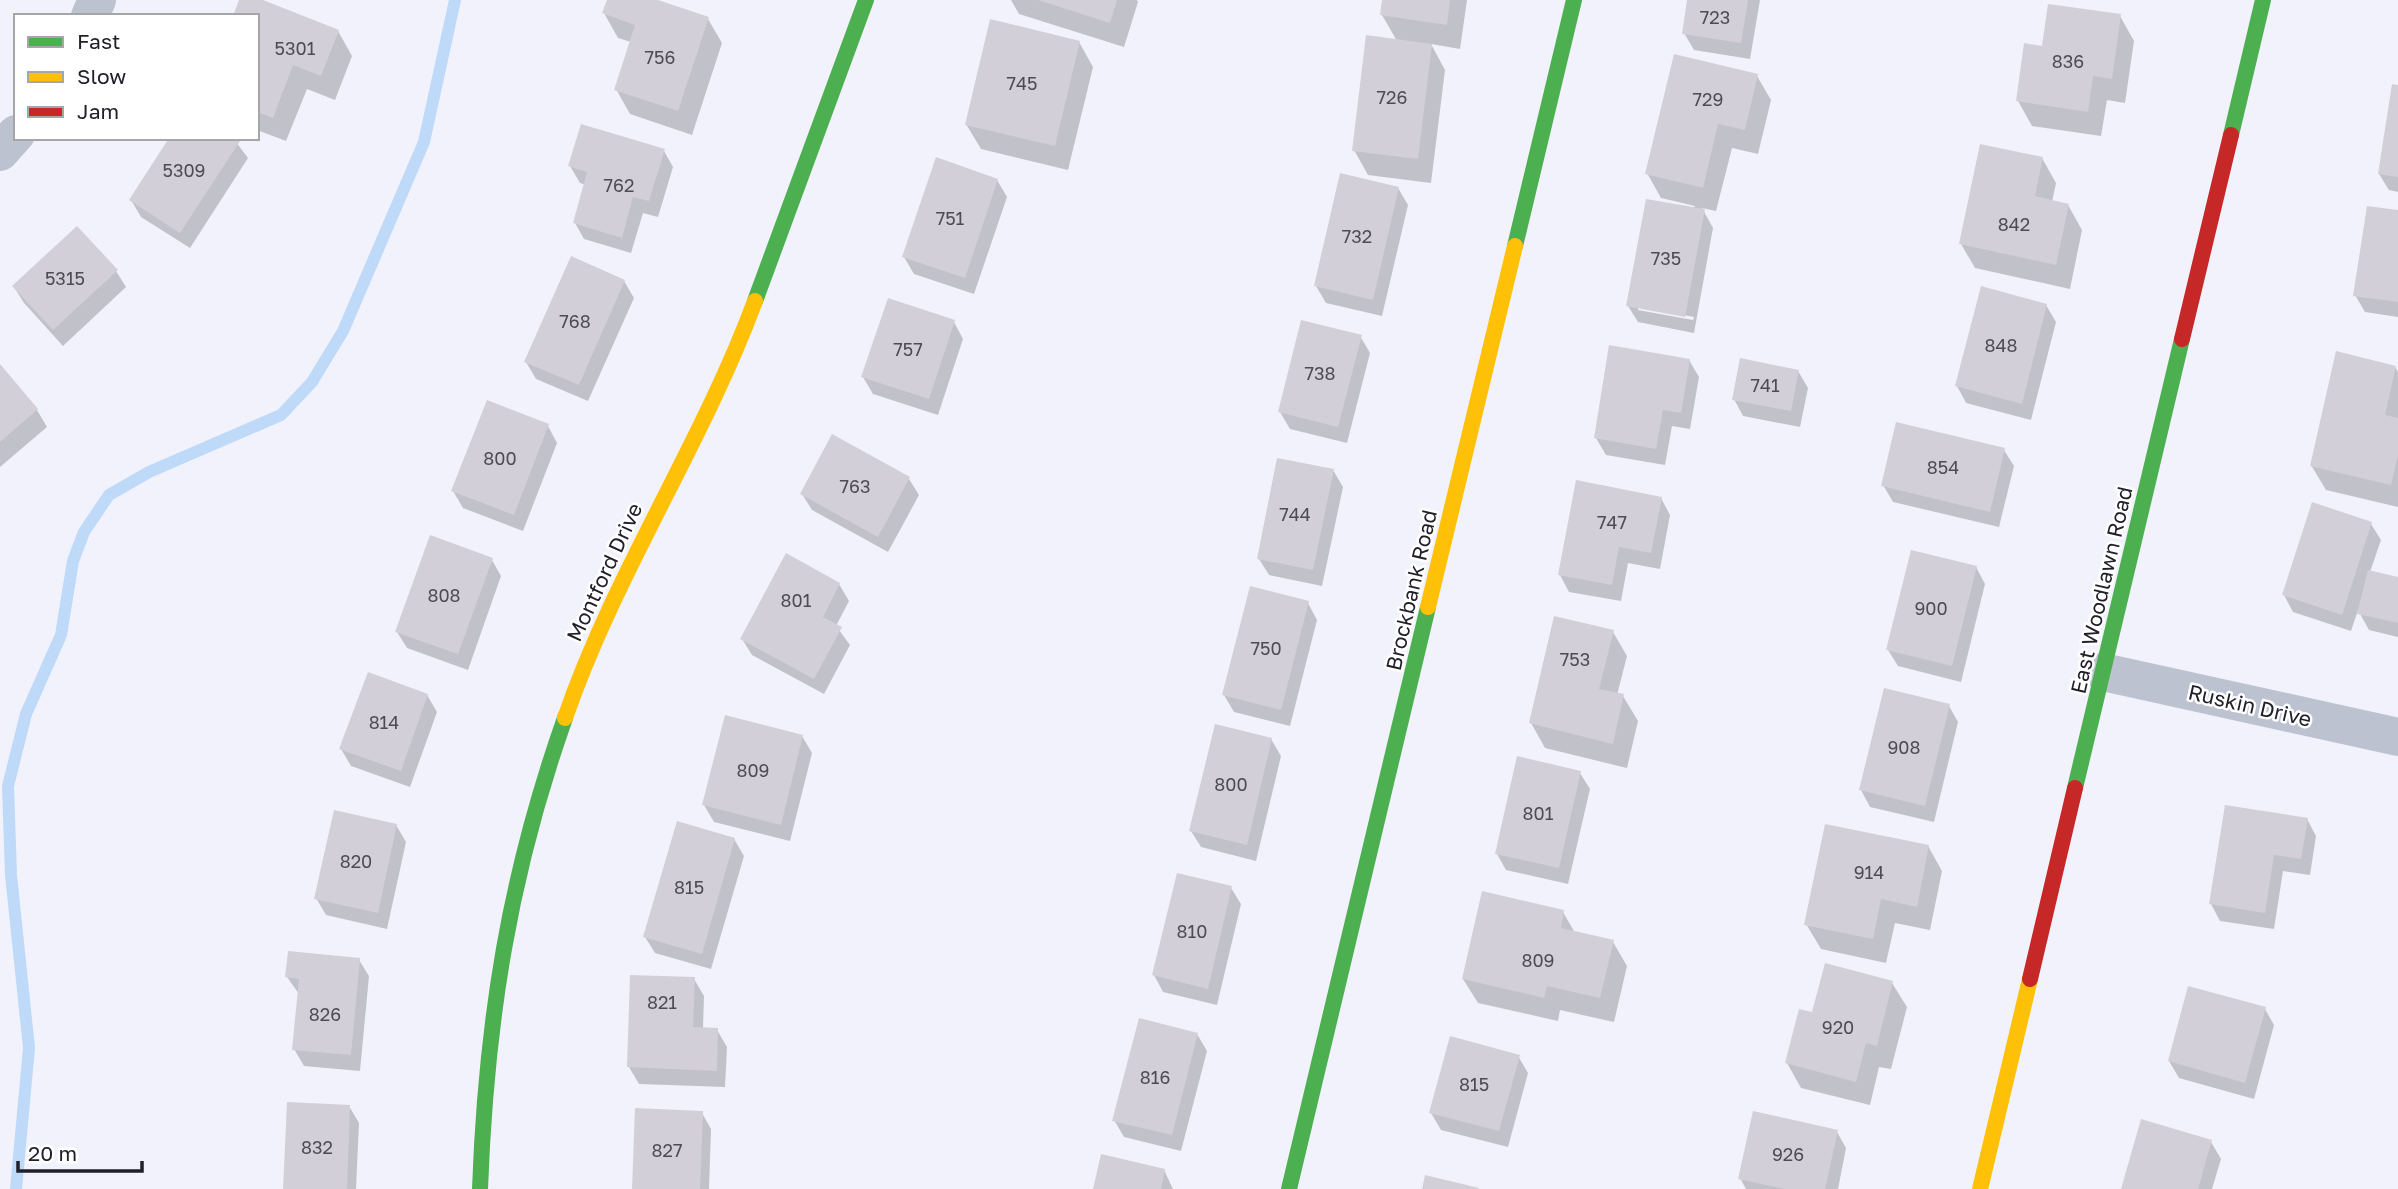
<svg xmlns="http://www.w3.org/2000/svg" width="2398" height="1189" font-family="'Golos Text',sans-serif">
  <rect width="100%" height="100%" fill="#f2f2fc"/>
  <g fill="#0003" fill-rule="evenodd">
    <polygon points="241,0 258,0 338,31 352,56 335,100 307,89 286,141 257,130 257,16"/>
    <polygon points="608,0 653,0 708,19 722,43 692,135 630,114 616,89 631,42 618,38 604,13"/>
    <polygon points="1011,0 1137,0 1138,2 1124,47 1019,14"/>
    <polygon points="1384,0 1467,0 1460,49 1431,44 1445,70 1431,183 1368,175 1354,150 1397,41 1382,15"/>
    <polygon points="1689,0 1760,0 1750,59 1694,50 1684,33"/>
    <polygon points="2120,16 2134,41 2125,103 2107,100 2101,136 2032,126 2018,101 2043,48"/>
    <polygon points="1079,42 1093,67 1068,170 981,149 966,124"/>
    <path d="M1757 76 1771 100 1758 154 1732 148 1716 211 1702 208 1713 228 1694 333 1638 322 1628 306 1695 206 1661 198 1647 173ZM1638 306 1694 317 1693 320 1638 310Z"/>
    <polygon points="2398,87 2398,192 2389,190 2379,174"/>
    <polygon points="171,138 233,138 248,158 190,248 141,217 131,200"/>
    <polygon points="664,151 673,167 658,217 643,213 631,253 584,239 575,223 586,185 580,183 570,166"/>
    <polygon points="2042,158 2056,183 2052,202 2068,205 2082,230 2070,289 1975,268 1961,244"/>
    <polygon points="997,180 1007,197 974,294 914,274 904,257"/>
    <polygon points="1398,188 1408,205 1382,316 1326,303 1316,286"/>
    <polygon points="2398,212 2398,317 2365,312 2355,295"/>
    <polygon points="116,271 126,287 63,346 24,303 14,287"/>
    <polygon points="624,281 634,298 588,401 536,379 526,362"/>
    <polygon points="2046,305 2056,322 2031,420 1966,403 1957,386"/>
    <polygon points="954,322 963,339 938,415 873,394 863,377"/>
    <polygon points="1360,336 1370,353 1347,443 1290,429 1280,412"/>
    <polygon points="1689,360 1699,377 1690,429 1672,426 1665,465 1606,455 1596,438"/>
    <polygon points="0,367 37,410 47,427 0,467"/>
    <polygon points="2395,367 2398,372 2398,507 2326,490 2311,465"/>
    <polygon points="1798,371 1808,388 1800,427 1743,416 1734,399"/>
    <polygon points="548,426 557,443 523,531 463,508 453,491"/>
    <polygon points="2004,450 2014,466 1999,527 1893,502 1883,485"/>
    <polygon points="1333,470 1343,487 1322,586 1269,575 1259,559"/>
    <polygon points="909,479 919,495 888,552 812,510 802,494"/>
    <polygon points="1661,498 1670,515 1660,569 1628,563 1621,601 1569,592 1560,575"/>
    <polygon points="2371,524 2381,540 2370,572 2398,579 2398,637 2369,630 2358,610 2351,631 2293,612 2284,595"/>
    <polygon points="492,560 501,576 468,670 407,648 397,632"/>
    <polygon points="1976,567 1985,584 1961,682 1898,666 1888,650"/>
    <polygon points="839,584 849,601 836,626 850,645 824,694 752,655 742,639"/>
    <polygon points="1308,603 1317,620 1290,726 1234,712 1224,695"/>
    <polygon points="1613,632 1627,656 1617,695 1623,696 1638,721 1627,768 1545,748 1531,723"/>
    <polygon points="427,695 437,712 410,787 351,766 341,749"/>
    <polygon points="1949,706 1958,722 1934,822 1870,807 1861,790"/>
    <polygon points="802,736 812,753 790,841 714,822 704,805"/>
    <polygon points="1271,739 1281,756 1256,861 1201,847 1191,831"/>
    <polygon points="1580,773 1590,789 1568,884 1506,870 1497,854"/>
    <polygon points="2307,819 2316,836 2310,875 2283,871 2274,929 2220,921 2211,904"/>
    <polygon points="396,825 406,842 387,929 326,915 316,898"/>
    <polygon points="734,839 744,856 711,969 655,953 645,937"/>
    <polygon points="1928,846 1942,871 1930,930 1895,923 1886,963 1821,949 1806,924"/>
    <polygon points="1231,888 1241,904 1217,1005 1163,992 1154,975"/>
    <polygon points="1563,912 1575,933 1613,942 1627,966 1614,1022 1560,1010 1558,1021 1478,1003 1463,979"/>
    <polygon points="359,960 369,976 360,1071 304,1066 294,1049 299,994 287,977"/>
    <polygon points="694,979 704,996 703,1029 717,1030 727,1047 725,1087 639,1084 629,1067"/>
    <polygon points="1892,983 1907,1007 1891,1069 1879,1067 1870,1105 1801,1088 1787,1063 1813,1014"/>
    <polygon points="2265,1009 2274,1025 2254,1099 2179,1078 2169,1061"/>
    <polygon points="1197,1034 1207,1051 1181,1151 1124,1137 1114,1120"/>
    <polygon points="1518,1056 1528,1073 1508,1147 1441,1130 1431,1113"/>
    <polygon points="349,1106 359,1123 356,1189 285,1189"/>
    <polygon points="702,1113 711,1129 709,1189 634,1189"/>
    <polygon points="1837,1132 1846,1148 1838,1189 1746,1189 1740,1178"/>
    <polygon points="2211,1142 2221,1159 2212,1189 2122,1189"/>
    <polygon points="1164,1170 1173,1189 1095,1189"/>
  </g>
  <g fill="none" stroke-linecap="round" stroke-linejoin="round">
    <polyline stroke="#bedaf8" stroke-width="12" points="16,1189 29,1048 11,875 8,786 26,714 61,635 73,561 84,532 109,495 149,472 281,415 312,382 343,331 424,142 455,0"/>
  </g>
  <g fill="#d2cfd9">
    <polygon points="239,0 263,0 339,30 321,76 293,65 273,118 257,112 257,16 233,16"/>
    <polygon points="607,0 658,0 709,17 678,111 614,90 635,25 602,13"/>
    <polygon points="1038,0 1117,0 1110,23"/>
    <polygon points="1382,0 1450,0 1447,25 1380,15"/>
    <polygon points="1687,0 1748,0 1741,43 1682,34"/>
    <polygon points="2048,4 2121,14 2112,79 2093,76 2088,112 2016,101 2024,43 2042,46"/>
    <polygon points="990,19 1080,41 1055,146 965,125"/>
    <polygon points="1366,35 1432,44 1418,159 1352,151"/>
    <polygon points="1674,54 1758,74 1745,130 1718,124 1703,188 1645,174"/>
    <polygon points="2392,84 2398,85 2398,177 2378,174"/>
    <polygon points="581,124 665,149 649,201 633,197 622,238 573,223 587,172 568,166"/>
    <polygon points="169,138 240,141 180,233 129,200"/>
    <polygon points="1980,144 2043,157 2035,196 2069,204 2056,265 1959,244"/>
    <polygon points="936,157 998,179 965,278 902,257"/>
    <polygon points="1340,173 1399,187 1373,300 1314,286"/>
    <polygon points="1646,199 1705,209 1685,317 1626,306"/>
    <polygon points="2367,206 2398,210 2398,302 2353,296"/>
    <polygon points="77,226 118,270 53,330 12,286"/>
    <polygon points="571,256 625,280 579,385 524,362"/>
    <polygon points="1981,286 2047,304 2022,404 1955,386"/>
    <polygon points="888,298 955,320 929,399 861,377"/>
    <polygon points="1301,320 1362,335 1338,427 1278,412"/>
    <polygon points="1609,345 1690,359 1681,413 1663,410 1656,449 1594,438"/>
    <polygon points="2336,351 2396,366 2385,415 2398,418 2398,455 2391,485 2310,466"/>
    <polygon points="1740,358 1799,370 1791,411 1732,400"/>
    <polygon points="0,364 38,409 0,442"/>
    <polygon points="487,400 549,424 514,515 451,491"/>
    <polygon points="1896,422 2005,448 1990,512 1881,486"/>
    <polygon points="832,434 910,477 878,537 800,494"/>
    <polygon points="1277,458 1334,469 1313,570 1257,559"/>
    <polygon points="1576,480 1662,497 1651,553 1619,547 1612,585 1558,575"/>
    <polygon points="2312,502 2372,522 2342,615 2282,595"/>
    <polygon points="430,535 493,558 458,654 395,632"/>
    <polygon points="1911,550 1977,566 1952,666 1886,650"/>
    <polygon points="786,553 840,583 823,617 842,627 814,679 740,639"/>
    <polygon points="2368,570 2398,577 2398,623 2357,614"/>
    <polygon points="1250,586 1309,601 1281,710 1222,695"/>
    <polygon points="1554,616 1614,630 1599,689 1624,694 1613,744 1529,723"/>
    <polygon points="368,672 428,694 401,771 339,749"/>
    <polygon points="1884,688 1950,704 1925,806 1859,790"/>
    <polygon points="725,715 803,735 781,825 702,805"/>
    <polygon points="1215,724 1272,738 1247,845 1189,831"/>
    <polygon points="1517,756 1581,771 1559,868 1495,854"/>
    <polygon points="2225,805 2308,818 2301,859 2274,855 2265,913 2209,904"/>
    <polygon points="334,810 397,824 378,913 314,899"/>
    <polygon points="677,821 735,838 702,954 643,937"/>
    <polygon points="1825,824 1929,845 1917,907 1881,899 1873,939 1804,925"/>
    <polygon points="1177,873 1232,886 1208,989 1152,975"/>
    <polygon points="1482,891 1564,910 1561,928 1614,940 1600,998 1547,986 1544,998 1462,979"/>
    <polygon points="288,951 360,958 351,1055 292,1050 299,979 285,977"/>
    <polygon points="1825,963 1893,981 1877,1046 1866,1043 1856,1082 1785,1063 1799,1009 1812,1012"/>
    <polygon points="630,975 695,977 693,1027 718,1028 717,1071 627,1067"/>
    <polygon points="2188,986 2266,1007 2245,1083 2168,1061"/>
    <polygon points="1139,1018 1198,1033 1172,1135 1112,1121"/>
    <polygon points="1450,1036 1520,1055 1499,1131 1429,1113"/>
    <polygon points="287,1102 350,1105 347,1189 283,1189"/>
    <polygon points="635,1108 703,1111 700,1189 632,1189"/>
    <polygon points="1753,1111 1838,1130 1825,1189 1785,1189 1738,1179"/>
    <polygon points="2141,1119 2212,1140 2198,1189 2121,1189"/>
    <polygon points="1101,1154 1165,1169 1161,1189 1093,1189"/>
    <polygon points="1425,1175 1479,1188 1478,1189 1422,1189"/>
  </g>
  <g fill="none" stroke-linecap="round" stroke-linejoin="round">
    <g stroke="#bcc2d0" stroke-width="38">
      <polyline points="90,16 97,0"/>
      <polyline points="0,152 16,134"/>
      <polyline points="2103,672 2398,737"/>
    </g>
    <g stroke="#4caf50" stroke-width="16">
      <polyline points="2231,135 2263,0"/>
      <polyline points="1515,246 1574,0"/>
      <polyline points="755,301 866,0"/>
      <polyline points="2075,788 2182,339"/>
      <path d="M480 1189C486 1022 509 876 565 718"/>
      <polyline points="1289,1189 1428,607"/>
    </g>
    <g stroke="#ffc107" stroke-width="16">
      <polyline points="1428,607 1515,246"/>
      <path d="M565 718C615 573 702 444 755 301"/>
      <polyline points="1980,1189 2030,979"/>
    </g>
    <g stroke="#c62828" stroke-width="16">
      <polyline points="2182,339 2231,135"/>
      <polyline points="2030,979 2075,788"/>
    </g>
  </g>
  <g text-anchor="middle" dominant-baseline="central" stroke-width="5" stroke-linejoin="round" paint-order="stroke">
    <g font-size="18" fill="#4d4c56">
      <text x="1715" y="17">723</text>
      <text x="295" y="48">5301</text>
      <text x="660" y="57">756</text>
      <text x="2068" y="61">836</text>
      <text x="1022" y="83">745</text>
      <text x="1392" y="97">726</text>
      <text x="1708" y="99">729</text>
      <text x="184" y="170">5309</text>
      <text x="619" y="185">762</text>
      <text x="950" y="218">751</text>
      <text x="2014" y="224">842</text>
      <text x="1357" y="236">732</text>
      <text x="1666" y="258">735</text>
      <text x="65" y="278">5315</text>
      <text x="575" y="321">768</text>
      <text x="2001" y="345">848</text>
      <text x="908" y="349">757</text>
      <text x="1320" y="373">738</text>
      <text x="1765" y="385">741</text>
      <text x="500" y="458">800</text>
      <text x="1943" y="467">854</text>
      <text x="855" y="486">763</text>
      <text x="1295" y="514">744</text>
      <text x="1612" y="522">747</text>
      <text x="444" y="595">808</text>
      <text x="796" y="600">801</text>
      <text x="1931" y="608">900</text>
      <text x="1266" y="648">750</text>
      <text x="1575" y="659">753</text>
      <text x="384" y="722">814</text>
      <text x="1904" y="747">908</text>
      <text x="753" y="770">809</text>
      <text x="1231" y="784">800</text>
      <text x="1538" y="813">801</text>
      <text x="356" y="861">820</text>
      <text x="1869" y="872">914</text>
      <text x="689" y="887">815</text>
      <text x="1192" y="931">810</text>
      <text x="1538" y="960">809</text>
      <text x="662" y="1002">821</text>
      <text x="325" y="1014">826</text>
      <text x="1838" y="1027">920</text>
      <text x="1155" y="1077">816</text>
      <text x="1474" y="1084">815</text>
      <text x="317" y="1147">832</text>
      <text x="667" y="1150">827</text>
      <text x="1788" y="1154">926</text>
    </g>
    <g font-size="21" fill="#21202a" stroke="#fff">
      <text transform="translate(604 572) rotate(-65)">Montford Drive</text>
      <text transform="translate(1411 590) rotate(-77)">Brockbank Road</text>
      <text transform="translate(2101 590) rotate(-77)">East Woodlawn Road</text>
      <text transform="translate(2250 705) rotate(13)">Ruskin Drive</text>
    </g>
  </g>
  <rect x="14" y="14" width="245" height="126" fill="#ffffff" stroke="#a6a6aa" stroke-width="2"/>
  <rect x="28" y="37" width="35" height="10" fill="#4caf50" stroke="#a6a6aa" stroke-width="2"/>
  <text x="77" y="49" font-size="21" fill="#21202a">Fast</text>
  <rect x="28" y="72" width="35" height="10" fill="#ffc107" stroke="#a6a6aa" stroke-width="2"/>
  <text x="77" y="84" font-size="21" fill="#21202a">Slow</text>
  <rect x="28" y="107" width="35" height="10" fill="#c62828" stroke="#a6a6aa" stroke-width="2"/>
  <text x="77" y="119" font-size="21" fill="#21202a">Jam</text>
  <path d="M18 1161v10h124v-10" fill="none" stroke="#21202a" stroke-width="3.5"/>
  <text x="28" y="1161" font-size="21" fill="#21202a" stroke="#ffffff" stroke-width="5" paint-order="stroke">20 m</text>
</svg>
